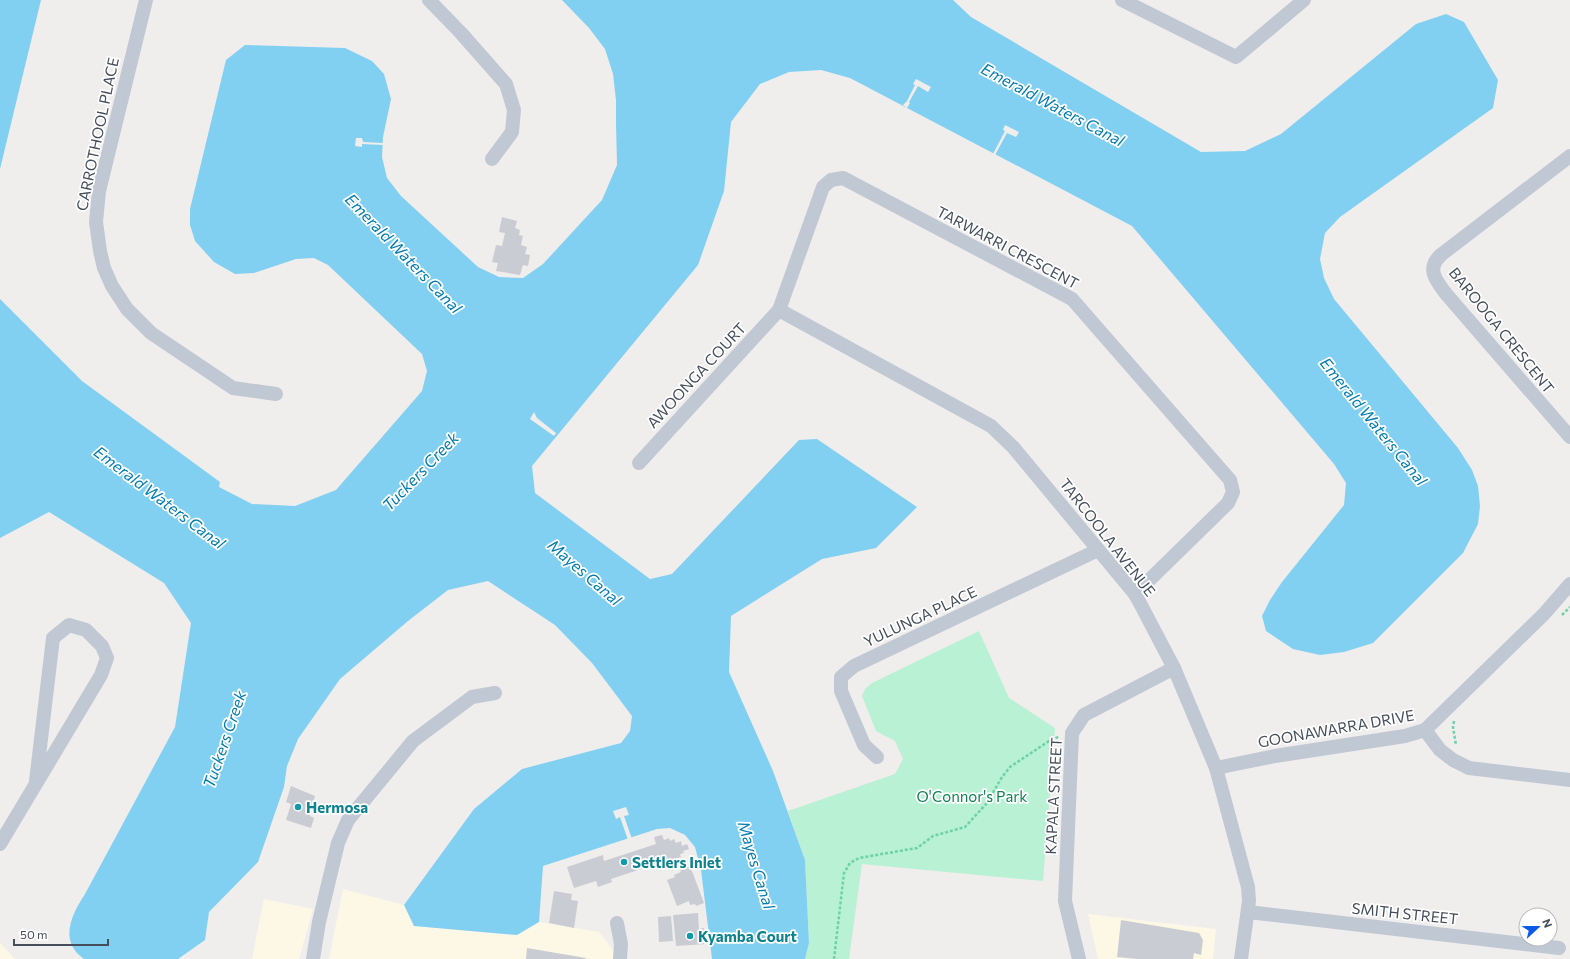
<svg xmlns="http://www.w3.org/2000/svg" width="1570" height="959" font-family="Commissioner,sans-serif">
  <rect width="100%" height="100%" fill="#f0eded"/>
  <g fill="#fdf8e5">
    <polygon points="343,889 404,905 414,926 517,935 539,922 599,932 614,951 614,959 329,959"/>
    <polygon points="264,899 313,909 299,959 252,959"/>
    <polygon points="1088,914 1216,929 1213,959 1098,959"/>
    <polygon points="0,943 15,959 0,959"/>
  </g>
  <polygon fill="#b8f1d3" points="979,631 1009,698 1055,728 1043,881 862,864 849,959 805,959 809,943 805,860 788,811 895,774 903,759 895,741 876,731 862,696 865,689 872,683"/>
  <g fill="#82d0f1">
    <polygon points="0,0 41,0 0,169"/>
    <path d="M562 0H953L971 17 1201 152 1245 151 1281 134 1416 24 1446 14 1464 22 1498 80 1493 108 1340 217 1325 233 1320 259 1324 278 1334 299 1458 448 1472 470 1478 486 1480 506 1478 524 1463 553 1373 643 1344 652 1320 655 1293 649 1266 631 1262 616 1270 600 1282 582 1344 505 1346 483 1334 464 1132 226 850 78 821 70 789 72 760 84 731 122 724 191 698 265 532 466 535 493 650 579 672 574 799 440 817 439 917 507 876 548 822 559 731 616 729 672 773 771 805 860 809 943 805 959H712L701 870 695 847 685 835 670 828 657 829 543 866 539 922 517 935 414 926 404 905 474 809 522 769 621 743 630 731 632 716 592 663 555 625 488 581 448 590 408 621 340 679 298 739 287 766 284 787 258 862 209 912 205 940 178 959H84C58 941 72 914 85 894L175 727 191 623 164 583 49 512 0 538V299L82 381 220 482 219 487 252 504 295 506 336 490 422 391 427 371 422 354 328 265 314 258 296 259 254 273 235 274 214 262 195 241 190 225V209L226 60 245 45 345 48 372 61 384 74 391 99 383 137 382 157 387 178 401 196 478 267 499 277 523 278 543 264 602 200 617 165 616 124V100L613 74 605 49 589 28Z"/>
  </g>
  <g fill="#f0eded">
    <polygon points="916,79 931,87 928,92 918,86 909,102 910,103 907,108 903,105 907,101 915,85 913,84"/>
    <polygon points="1005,125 1019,132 1016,137 1007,133 995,155 993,154 1005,131 1003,130"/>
    <polygon points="356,138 362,138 363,142 383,143 383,145 362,144 362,147 355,146"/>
    <polygon points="534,412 537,418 556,433 554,436 530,419"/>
    <polygon points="626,807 629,815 624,816 632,839 628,840 620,817 616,819 613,811"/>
  </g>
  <g fill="#caccd3">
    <polygon points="502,217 517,221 515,228 520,230 519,235 523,236 521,245 527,247 525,254 530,255 528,266 523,265 520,275 496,271 498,263 492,262 496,245 502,246 505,233 499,232"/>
    <polygon points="291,786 315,796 312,806 308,804 306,808 311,811 310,816 314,818 311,828 286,820 291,804 286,802"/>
    <polygon points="662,835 664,840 669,838 670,841 674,839 676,843 681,841 682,846 687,844 689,849 683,851 684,853 680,854 681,857 675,859 677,862 672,863 673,867 667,869 665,861 611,879 612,882 598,887 596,881 574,888 567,867 603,855 604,861 656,844 654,837"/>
    <polygon points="690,866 704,903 696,906 695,904 690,905 689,901 677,906 667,880 675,877 674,875 681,872 680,870"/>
    <polygon points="554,891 572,894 571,900 578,901 574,928 549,923"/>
    <polygon points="698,913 699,929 704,928 706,944 676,946 673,915"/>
    <polygon points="671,916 673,941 659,942 658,917"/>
    <polygon points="1121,920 1199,933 1203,940 1201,955 1194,953 1193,959 1137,959 1117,957"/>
    <polygon points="527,948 586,958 586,959 526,959"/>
  </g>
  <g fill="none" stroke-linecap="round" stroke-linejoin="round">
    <g stroke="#6ed2a9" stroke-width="2.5" stroke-dasharray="3 2" stroke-linecap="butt">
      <polyline points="1562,615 1570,607"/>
      <polyline points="1454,721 1453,727 1456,745"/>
      <polyline points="834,959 844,873 850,863 859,858 917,848 933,836 965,827 987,803 1002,777 1010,767 1049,741 1060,736"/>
    </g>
    <g stroke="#c0c8d4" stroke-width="14">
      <polyline points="146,0 99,191 96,222 100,251 104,268 112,286 127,309 151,333 233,388 276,394"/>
      <polyline points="429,0 461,33 506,84 514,110 512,132 492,159"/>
      <polyline points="1122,0 1236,57 1304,0"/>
      <path d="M1570 156 1442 254C1425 268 1436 281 1447 295L1570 437"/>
      <polyline points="779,310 991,426 1013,447 1135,594 1142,607 1174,668 1216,768 1248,887 1249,901 1241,959"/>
      <polyline points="639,463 779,310 823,187 831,180 843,178 1072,299 1230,480 1233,492 1228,503 1135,594"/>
      <polyline points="1425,730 1440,750 1453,760 1469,768 1570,780"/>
      <polyline points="877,757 864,745 841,691 841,677 854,666 1098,550"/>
      <polyline points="1216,768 1275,756 1405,736 1425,730 1544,614 1570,584"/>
      <polyline points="0,844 101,675 107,658 102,646 86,630 69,625 53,638 36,781"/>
      <polyline points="1248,912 1559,948"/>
      <polyline points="617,923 621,944 620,959"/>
      <polyline points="313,959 319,922 338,843 348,820 413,741 472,697 495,693"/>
      <polyline points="1079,959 1065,901 1072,733 1084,715 1174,668"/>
    </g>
  </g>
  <g fill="#0f9aa8" stroke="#fff" stroke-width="1.5">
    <circle cx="298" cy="807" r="4"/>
    <circle cx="624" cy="862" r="4"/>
    <circle cx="690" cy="936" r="4"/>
  </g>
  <g text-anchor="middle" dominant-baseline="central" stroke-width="3.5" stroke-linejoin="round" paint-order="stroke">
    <g font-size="15" fill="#454f5c" stroke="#fff">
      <text transform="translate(97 134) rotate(-78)">CARROTHOOL PLACE</text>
      <text transform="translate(1008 247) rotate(28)">TARWARRI CRESCENT</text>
      <text transform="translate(1502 330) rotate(51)">BAROOGA CRESCENT</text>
      <text transform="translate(696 375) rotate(-47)">AWOONGA COURT</text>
      <text transform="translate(1108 537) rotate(52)">TARCOOLA AVENUE</text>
      <text transform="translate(920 616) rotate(-25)">YULUNGA PLACE</text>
      <text transform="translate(1336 728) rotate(-10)">GOONAWARRA DRIVE</text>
      <text transform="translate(1053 796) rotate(-87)">KAPALA STREET</text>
      <text transform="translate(1405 913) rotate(6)">SMITH STREET</text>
    </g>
    <g font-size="15" fill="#118254" stroke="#fff">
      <text x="972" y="796">O'Connor's Park</text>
    </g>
    <g font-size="15" font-weight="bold" fill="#0d838f" stroke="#fff" text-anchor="start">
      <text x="306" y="807">Hermosa</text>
      <text x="632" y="862">Settlers Inlet</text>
      <text x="698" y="936">Kyamba Court</text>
    </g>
    <g font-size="16" font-style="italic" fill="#037db1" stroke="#fff">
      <text transform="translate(1053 104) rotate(28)">Emerald Waters Canal</text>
      <text transform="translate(404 253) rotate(46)">Emerald Waters Canal</text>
      <text transform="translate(1374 421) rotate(51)">Emerald Waters Canal</text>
      <text transform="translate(420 471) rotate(-46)">Tuckers Creek</text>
      <text transform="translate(160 497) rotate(37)">Emerald Waters Canal</text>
      <text transform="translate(585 572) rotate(41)">Mayes Canal</text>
      <text transform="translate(224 739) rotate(-71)">Tuckers Creek</text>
      <text transform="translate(757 865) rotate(73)">Mayes Canal</text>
    </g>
  </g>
  <g transform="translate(1538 927) rotate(68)"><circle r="19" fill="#ffffff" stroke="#b5b9be"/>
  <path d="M0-3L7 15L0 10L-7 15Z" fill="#0d5aea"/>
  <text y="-6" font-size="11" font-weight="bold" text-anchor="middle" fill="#454f5c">N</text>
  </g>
  <path d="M14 939v6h94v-6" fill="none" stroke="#454f5c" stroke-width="2"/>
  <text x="20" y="939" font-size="12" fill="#454f5c" stroke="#ffffff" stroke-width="3" paint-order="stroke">50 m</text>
</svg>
